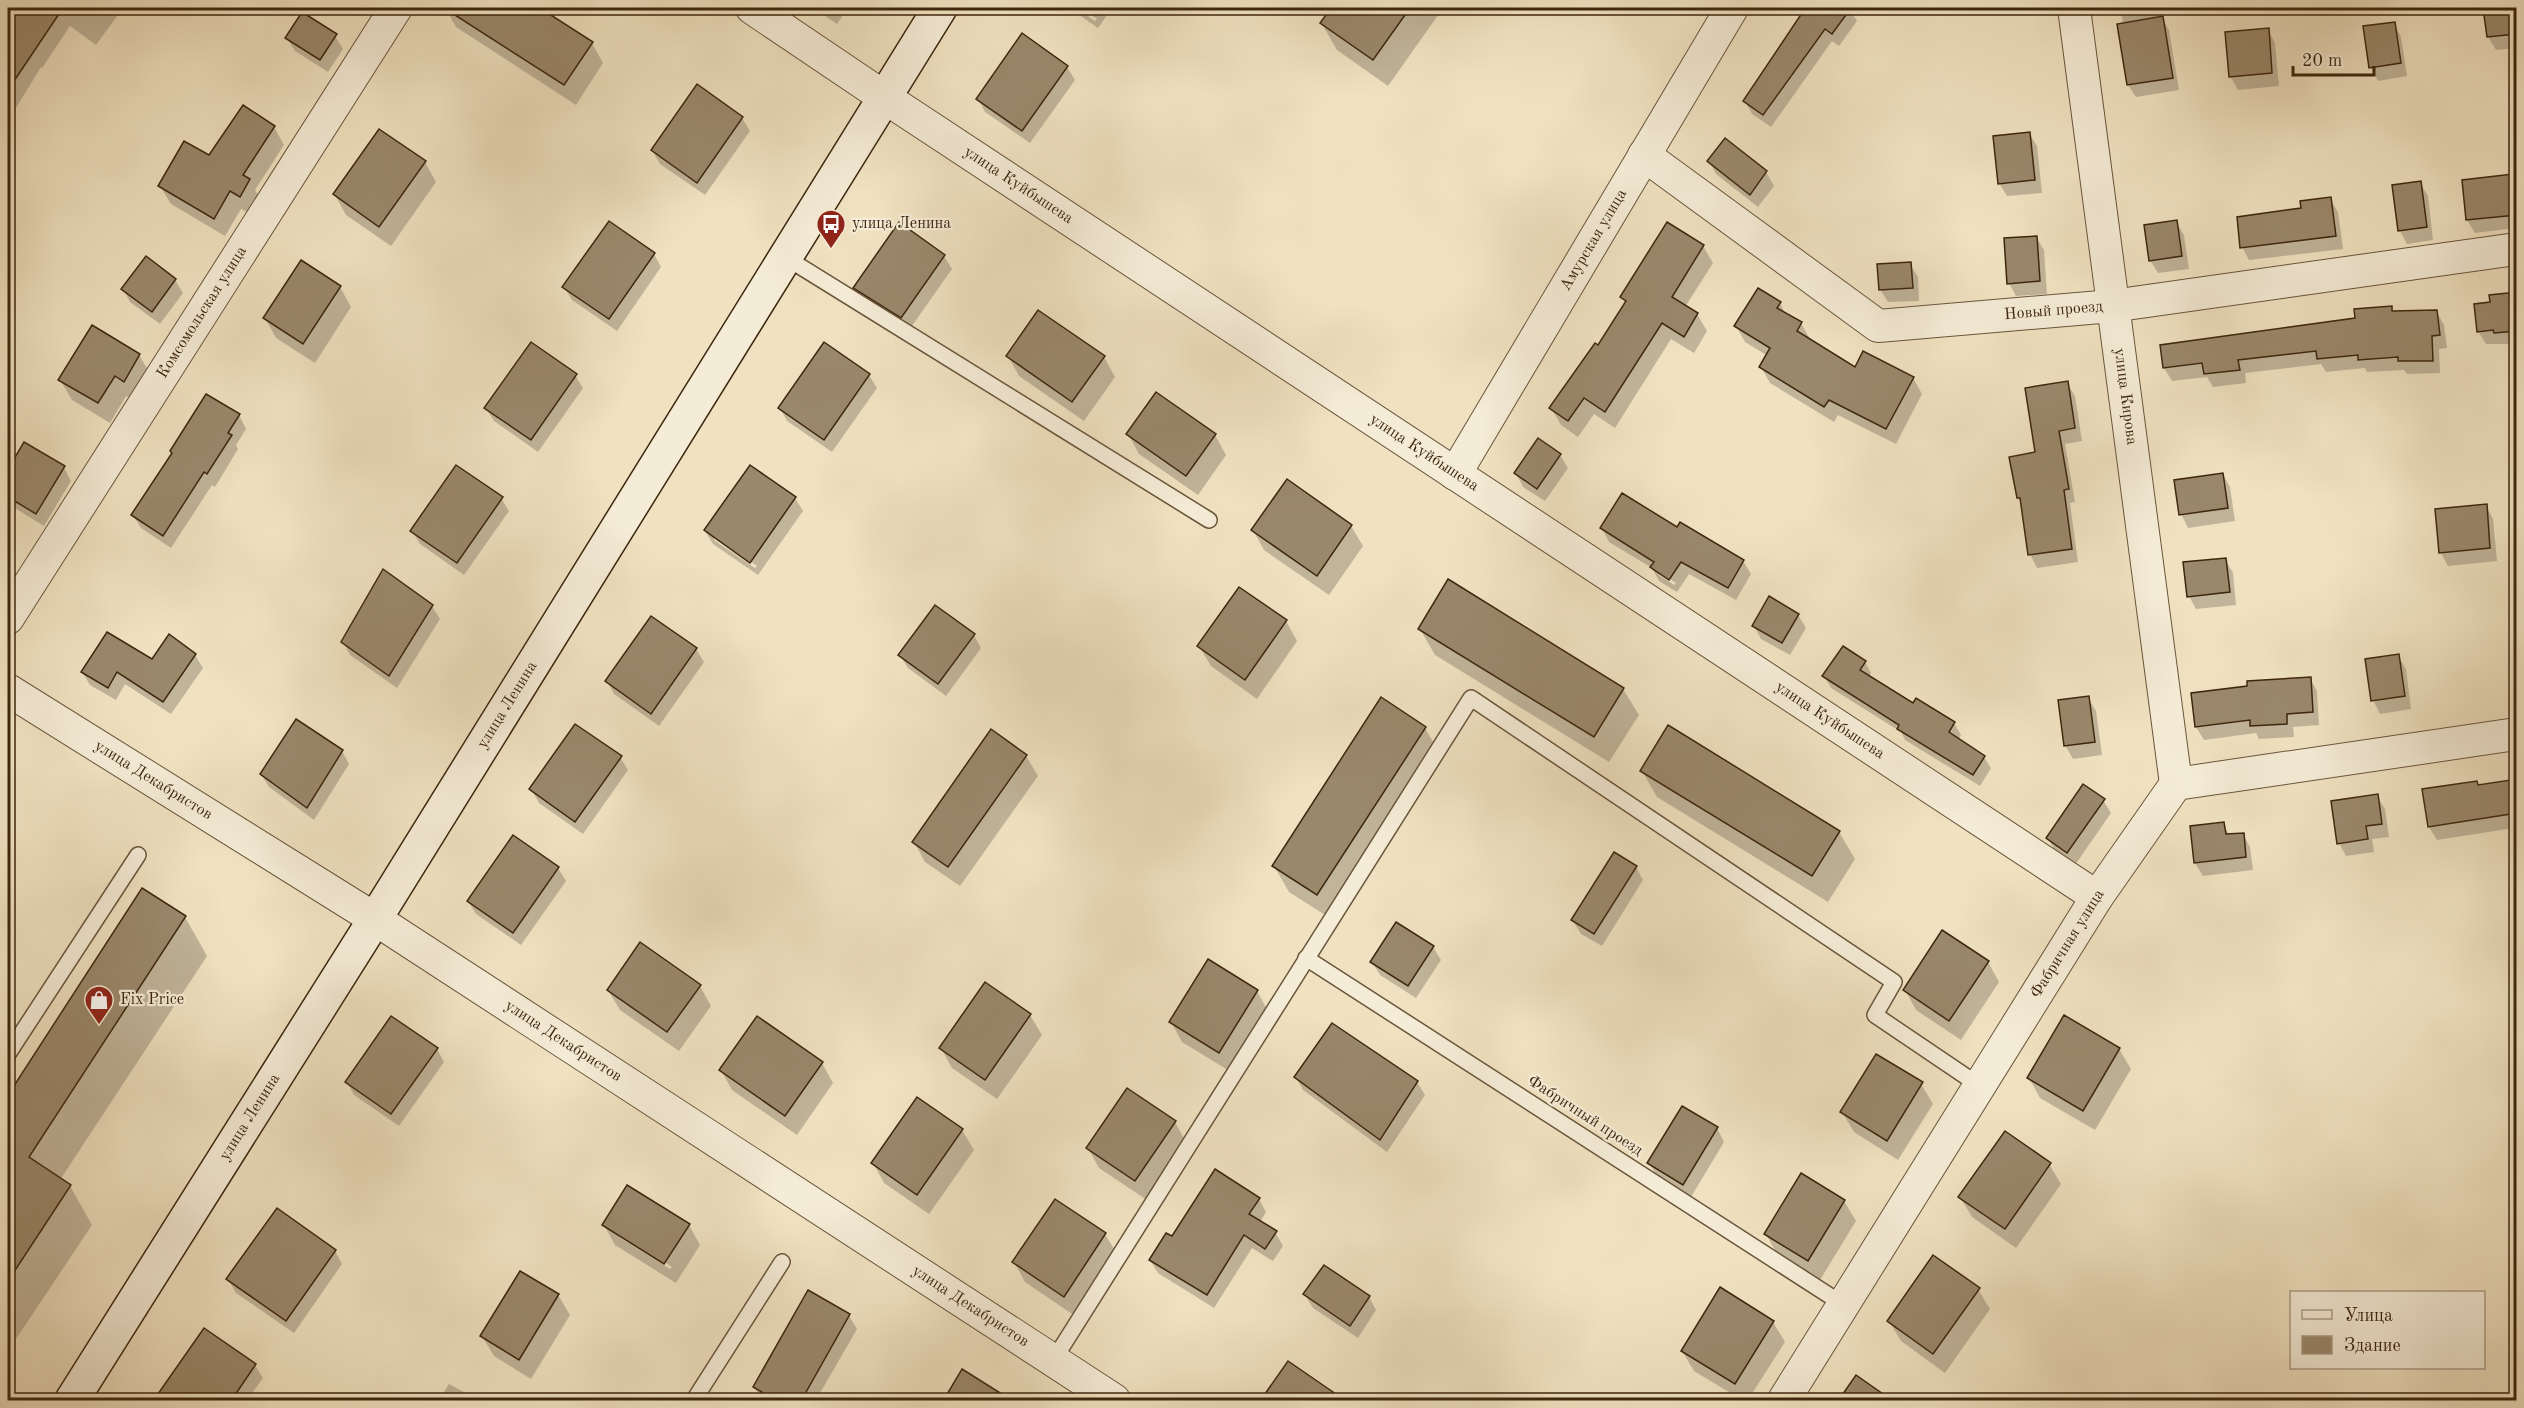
<svg xmlns="http://www.w3.org/2000/svg" width="2524" height="1408" font-family="'Old Standard TT',serif">
  <rect width="100%" height="100%" fill="#f0e2c1"/>
  <filter id="stains"><feTurbulence type="fractalNoise" baseFrequency=".00333" numOctaves="4"/><feColorMatrix values="0 0 0 0 .2 0 0 0 0 .09 0 0 0 0 .02 0 0 0 .5 -.17"/></filter>
  <radialGradient id="worn" r=".72"><stop offset=".6" stop-color="#630" stop-opacity="0"/><stop offset="1" stop-color="#630" stop-opacity=".3"/></radialGradient>
  <g fill="#0003" fill-rule="evenodd">
    <polygon points="15,8 123,8 96,45 70,26 42,68 41,67 8,121 8,20"/>
    <polygon points="445,8 537,8 592,43 603,63 576,105 456,27"/>
    <polygon points="813,8 848,8 837,24"/>
    <polygon points="1069,8 1076,8 1095,21 1097,19 1081,8 1112,8 1098,28"/>
    <polygon points="1333,8 1443,8 1388,86 1337,50 1322,24"/>
    <polygon points="1804,8 1848,8 1857,21 1839,46 1832,41 1771,127 1752,114 1745,101 1803,15 1801,11"/>
    <polygon points="2121,8 2156,8 2157,19 2162,18 2169,30 2179,90 2136,97 2128,85 2119,25 2123,24"/>
    <polygon points="2516,8 2516,48 2496,50 2488,37 2485,9"/>
    <polygon points="2394,24 2401,37 2407,76 2378,81 2371,68"/>
    <polygon points="2268,30 2275,43 2279,86 2238,90 2230,76"/>
    <polygon points="335,36 343,49 328,72 295,51 287,38"/>
    <polygon points="1067,67 1075,80 1030,143 985,112 978,99"/>
    <polygon points="742,118 750,131 705,195 660,164 652,150"/>
    <polygon points="274,127 284,145 255,190 260,199 251,214 241,209 225,236 171,204 160,186 209,157"/>
    <polygon points="2029,133 2037,146 2042,193 2007,196 1999,183"/>
    <polygon points="1725,140 1766,172 1774,186 1758,207 1716,174 1709,161"/>
    <polygon points="425,162 436,182 391,246 346,215 335,195"/>
    <polygon points="2516,175 2516,228 2475,233 2467,220 2464,181"/>
    <polygon points="2420,183 2428,196 2433,240 2407,244 2400,231"/>
    <polygon points="2330,199 2338,212 2343,249 2249,260 2242,247 2302,210"/>
    <polygon points="2176,222 2184,235 2189,269 2158,273 2150,260"/>
    <polygon points="2036,237 2044,250 2047,294 2016,296 2009,283"/>
    <polygon points="1703,246 1713,263 1685,307 1697,314 1707,331 1694,353 1671,339 1615,428 1594,414 1578,437 1561,425 1551,408 1598,347 1626,304 1622,297"/>
    <polygon points="654,254 661,267 617,331 572,300 564,287"/>
    <polygon points="944,256 952,269 909,330 863,301 855,288"/>
    <polygon points="146,258 175,280 183,293 160,324 130,302 123,289"/>
    <polygon points="1910,264 1918,277 1919,301 1888,302 1880,289"/>
    <polygon points="340,287 351,307 315,363 276,338 265,318"/>
    <polygon points="2516,293 2516,344 2486,344 2478,331 2492,303"/>
    <polygon points="1780,303 1786,315 1801,323 1810,339 1856,369 1913,378 1922,394 1896,444 1838,415 1834,422 1770,383 1761,367 1768,356 1745,342 1736,326"/>
    <polygon points="2391,307 2394,313 2436,311 2444,325 2447,348 2439,349 2440,373 2407,374 2404,370 2367,372 2365,368 2326,372 2321,364 2245,373 2246,383 2213,387 2207,377 2172,381 2164,368 2357,320"/>
    <polygon points="92,327 139,355 151,375 135,401 126,396 110,423 72,400 60,380"/>
    <polygon points="1008,356 1104,357 1115,377 1084,421 1019,376"/>
    <polygon points="575,375 583,388 538,452 494,421 486,408"/>
    <polygon points="869,375 877,388 832,452 787,421 780,408"/>
    <polygon points="2067,383 2075,396 2082,441 2065,444 2075,502 2070,503 2078,562 2037,568 2030,554 2022,504 2018,498"/>
    <polygon points="239,415 246,429 236,445 238,449 215,487 212,485 171,548 141,528 133,515"/>
    <polygon points="1128,434 1215,435 1226,455 1198,495 1139,454"/>
    <polygon points="1538,440 1560,455 1568,468 1545,501 1523,487 1516,473"/>
    <polygon points="25,444 64,468 71,481 44,526 8,504 8,472"/>
    <polygon points="2223,474 2230,487 2235,521 2188,528 2181,514"/>
    <polygon points="501,498 509,511 464,575 420,544 412,531"/>
    <path d="M795 498 803 511 758 575 713 544 705 531ZM714 536 757 566 755 568 714 540Z"/>
    <polygon points="2486,506 2493,519 2497,561 2448,566 2441,553"/>
    <polygon points="1351,526 1363,546 1329,595 1264,550 1253,530"/>
    <path d="M1602 528 1678 529 1743 561 1751 574 1736 600 1689 574 1677 592 1659 581 1652 568 1609 542ZM1659 572 1676 583 1674 585 1659 575Z"/>
    <polygon points="2225,559 2233,573 2236,605 2196,609 2189,596"/>
    <polygon points="432,606 440,619 397,688 350,655 343,642"/>
    <polygon points="1798,615 1806,628 1790,655 1761,639 1754,626"/>
    <polygon points="652,618 696,649 704,662 659,726 614,694 607,681"/>
    <polygon points="1286,621 1297,641 1257,699 1211,666 1199,646"/>
    <polygon points="1420,629 1623,689 1639,715 1609,762 1435,655"/>
    <polygon points="974,635 981,648 946,696 908,668 900,655"/>
    <polygon points="195,655 203,668 171,714 125,684 116,700 90,685 82,672"/>
    <polygon points="2398,656 2406,669 2411,709 2380,714 2373,700"/>
    <polygon points="1865,662 1871,673 1869,677 1913,705 1954,723 1961,735 1958,740 1984,757 1991,768 1980,786 1905,740 1901,732 1831,688 1824,676"/>
    <polygon points="2310,678 2317,691 2319,725 2293,727 2294,737 2259,739 2256,733 2204,740 2196,727 2192,694"/>
    <polygon points="2088,698 2096,711 2102,755 2073,759 2065,745"/>
    <polygon points="1669,727 1839,832 1855,859 1828,902 1657,797 1642,771"/>
    <polygon points="1425,728 1440,754 1333,920 1289,892 1274,866"/>
    <polygon points="342,751 349,764 314,820 269,787 261,774"/>
    <polygon points="1026,756 1038,776 960,886 925,862 914,842"/>
    <polygon points="620,757 628,770 583,834 539,803 531,789"/>
    <polygon points="2516,781 2516,830 2514,828 2437,840 2429,827 2478,786"/>
    <polygon points="2377,796 2385,809 2389,837 2372,839 2374,852 2346,856 2339,843"/>
    <polygon points="2103,800 2111,813 2075,865 2055,851 2048,838"/>
    <polygon points="2223,824 2230,836 2243,834 2250,847 2253,870 2203,876 2195,863"/>
    <polygon points="1636,867 1643,880 1602,946 1581,934 1573,921"/>
    <polygon points="558,868 566,881 521,945 476,914 468,901"/>
    <polygon points="143,890 185,917 207,956 60,1180 70,1186 92,1225 8,1351 8,1097"/>
    <polygon points="1433,947 1441,960 1416,998 1380,975 1372,962"/>
    <polygon points="1988,962 1999,982 1961,1040 1916,1010 1905,990"/>
    <polygon points="986,984 1030,1015 1042,1035 997,1099 952,1068 941,1048"/>
    <polygon points="700,986 711,1006 679,1051 620,1010 608,990"/>
    <polygon points="1257,991 1268,1011 1231,1072 1182,1042 1171,1022"/>
    <polygon points="1333,1025 1417,1082 1425,1095 1387,1152 1303,1090 1296,1077"/>
    <polygon points="437,1049 444,1062 399,1126 354,1095 347,1082"/>
    <polygon points="2119,1049 2131,1069 2095,1130 2040,1098 2029,1078"/>
    <polygon points="822,1063 833,1083 797,1135 732,1090 721,1070"/>
    <polygon points="1921,1084 1933,1104 1898,1160 1854,1132 1842,1112"/>
    <polygon points="918,1099 962,1130 974,1150 929,1214 884,1183 873,1163"/>
    <polygon points="1175,1122 1186,1142 1147,1200 1099,1168 1088,1148"/>
    <polygon points="1717,1128 1724,1142 1691,1197 1657,1176 1649,1163"/>
    <polygon points="2049,1164 2061,1184 2016,1248 1972,1217 1960,1197"/>
    <polygon points="1259,1199 1266,1212 1260,1222 1275,1232 1283,1246 1273,1261 1252,1248 1214,1308 1158,1273 1150,1260 1172,1238"/>
    <polygon points="1055,1201 1105,1234 1117,1254 1075,1316 1025,1282 1014,1262"/>
    <polygon points="1844,1201 1856,1221 1820,1280 1777,1254 1766,1234"/>
    <path d="M604 1225H689L700 1245 676 1283 615 1245ZM619 1233 672 1267 670 1269 619 1237Z"/>
    <polygon points="335,1251 342,1264 294,1333 236,1293 228,1279"/>
    <polygon points="1978,1289 1990,1309 1945,1373 1901,1341 1889,1321"/>
    <polygon points="808,1292 849,1316 857,1329 816,1400 763,1400 754,1387"/>
    <polygon points="558,1295 570,1315 531,1379 494,1356 482,1336"/>
    <polygon points="1305,1295 1369,1297 1376,1310 1358,1338 1313,1308"/>
    <polygon points="1773,1322 1785,1342 1748,1400 1742,1400 1694,1371 1682,1351"/>
    <polygon points="255,1365 263,1378 247,1400 154,1400"/>
    <polygon points="449,1384 479,1400 439,1400"/>
  </g>
  <g fill="#9a886b" stroke="#3d260e" stroke-width="1.5">
    <polygon points="12,8 63,8 8,90 8,15"/>
    <polygon points="444,8 540,8 593,42 564,85"/>
    <polygon points="1331,8 1410,8 1373,60 1320,23"/>
    <polygon points="1794,8 1851,8 1832,34 1825,29 1763,115 1743,101 1802,13"/>
    <polygon points="2483,8 2517,8 2517,34 2487,37"/>
    <polygon points="302,12 337,34 320,60 285,38"/>
    <polygon points="2163,16 2173,78 2127,85 2117,24"/>
    <polygon points="2395,22 2401,63 2369,68 2363,26"/>
    <polygon points="2269,28 2272,73 2229,77 2225,32"/>
    <polygon points="1022,33 1068,66 1022,131 976,99"/>
    <polygon points="697,84 743,117 697,183 651,150"/>
    <polygon points="243,105 275,126 243,175 250,179 240,197 230,191 214,219 158,186 184,141 209,155"/>
    <polygon points="379,129 426,161 379,227 333,194"/>
    <polygon points="2030,132 2035,180 1998,184 1993,136"/>
    <polygon points="1725,138 1767,171 1750,195 1707,161"/>
    <polygon points="2513,174 2517,215 2466,220 2462,180"/>
    <polygon points="2421,181 2427,227 2398,231 2392,185"/>
    <polygon points="2331,197 2336,236 2240,248 2237,217 2301,208 2300,201"/>
    <polygon points="2177,220 2182,256 2149,261 2144,225"/>
    <polygon points="609,221 655,253 609,319 562,287"/>
    <polygon points="899,222 945,255 901,318 853,288"/>
    <polygon points="1667,222 1704,245 1672,297 1698,313 1684,337 1662,323 1605,412 1584,398 1568,421 1549,408 1595,343 1598,345 1626,301 1620,297"/>
    <polygon points="2037,236 2040,281 2007,284 2004,238"/>
    <polygon points="146,256 176,279 152,312 121,289"/>
    <polygon points="301,260 341,286 303,344 263,318"/>
    <polygon points="1911,262 1913,288 1879,290 1877,264"/>
    <polygon points="1758,288 1781,302 1777,308 1802,322 1797,331 1855,367 1863,351 1914,377 1886,429 1829,400 1824,407 1759,367 1770,348 1734,326"/>
    <polygon points="2517,292 2517,331 2494,333 2493,330 2477,332 2474,304 2490,302 2489,295"/>
    <polygon points="2392,306 2392,311 2437,310 2440,335 2432,336 2433,361 2398,361 2398,357 2358,360 2358,355 2317,359 2316,351 2238,360 2240,370 2204,374 2202,363 2163,368 2160,345 2355,318 2354,309"/>
    <polygon points="1038,310 1105,356 1072,402 1006,356"/>
    <polygon points="92,325 140,354 124,382 115,376 98,403 58,380"/>
    <polygon points="531,342 577,374 531,440 484,408"/>
    <polygon points="824,342 870,374 824,440 778,408"/>
    <polygon points="2068,381 2075,428 2059,431 2069,489 2064,490 2072,549 2028,555 2020,498 2017,498 2009,457 2035,452 2025,388"/>
    <polygon points="1156,392 1216,434 1186,476 1126,434"/>
    <polygon points="206,394 240,414 228,433 232,435 207,474 204,472 163,536 131,515 172,453 170,451"/>
    <polygon points="1538,438 1561,454 1537,489 1514,473"/>
    <polygon points="24,442 65,466 36,514 8,497 8,469"/>
    <polygon points="456,465 503,497 457,563 410,531"/>
    <polygon points="750,465 796,497 750,563 704,530"/>
    <polygon points="2223,473 2228,508 2179,515 2174,480"/>
    <polygon points="1287,479 1352,525 1317,576 1251,530"/>
    <polygon points="1622,493 1677,527 1680,522 1744,560 1728,588 1681,562 1669,580 1650,567 1654,562 1600,528"/>
    <polygon points="2487,504 2490,548 2439,553 2435,509"/>
    <polygon points="2226,558 2230,592 2187,597 2183,562"/>
    <polygon points="383,569 433,605 389,676 341,642"/>
    <polygon points="1448,579 1624,688 1594,737 1418,629"/>
    <polygon points="1239,587 1287,620 1245,680 1197,646"/>
    <polygon points="1769,596 1799,614 1782,643 1752,626"/>
    <polygon points="935,605 975,634 938,684 898,655"/>
    <polygon points="651,616 697,648 651,714 605,681"/>
    <polygon points="107,632 152,659 169,634 196,654 163,702 117,672 108,688 81,672"/>
    <polygon points="1843,646 1866,661 1860,670 1913,703 1916,698 1955,722 1949,732 1985,756 1973,775 1897,729 1899,725 1822,676"/>
    <polygon points="2399,654 2405,696 2371,701 2365,659"/>
    <polygon points="2311,677 2313,712 2287,714 2287,724 2250,726 2250,720 2195,727 2191,693 2247,686 2247,681"/>
    <polygon points="2089,696 2095,742 2064,746 2058,700"/>
    <polygon points="1381,697 1426,727 1317,895 1272,866"/>
    <polygon points="296,719 343,750 307,808 260,774"/>
    <polygon points="575,724 622,756 575,822 529,789"/>
    <polygon points="1668,725 1840,831 1812,876 1640,771"/>
    <polygon points="991,729 1027,755 948,867 912,842"/>
    <polygon points="2517,779 2517,813 2428,827 2422,789 2477,781 2478,785"/>
    <polygon points="2083,784 2105,799 2067,853 2046,838"/>
    <polygon points="2378,794 2382,824 2366,826 2368,839 2337,844 2331,801"/>
    <polygon points="2224,822 2226,834 2244,833 2246,857 2194,863 2190,826"/>
    <polygon points="513,835 559,867 513,933 467,901"/>
    <polygon points="1614,852 1637,866 1594,934 1571,920"/>
    <polygon points="142,888 186,916 29,1157 71,1185 8,1281 8,1095"/>
    <polygon points="1396,922 1434,946 1408,986 1370,962"/>
    <polygon points="1942,930 1989,961 1949,1021 1903,990"/>
    <polygon points="640,942 701,985 667,1032 607,990"/>
    <polygon points="1208,959 1258,990 1219,1053 1169,1022"/>
    <polygon points="985,982 1031,1014 985,1080 939,1048"/>
    <polygon points="2064,1015 2120,1048 2083,1111 2027,1078"/>
    <polygon points="391,1016 438,1048 391,1114 345,1082"/>
    <polygon points="757,1016 823,1062 785,1116 719,1070"/>
    <polygon points="1332,1023 1418,1081 1380,1140 1294,1077"/>
    <polygon points="1876,1054 1923,1082 1887,1141 1840,1112"/>
    <polygon points="1127,1088 1176,1121 1135,1181 1086,1148"/>
    <polygon points="917,1097 963,1129 917,1195 871,1163"/>
    <polygon points="1682,1106 1718,1127 1683,1185 1647,1163"/>
    <polygon points="2005,1131 2051,1163 2005,1229 1958,1197"/>
    <polygon points="1215,1169 1260,1198 1249,1214 1277,1231 1265,1249 1244,1235 1207,1295 1149,1260 1166,1233 1172,1236"/>
    <polygon points="1801,1173 1845,1200 1808,1261 1764,1234"/>
    <polygon points="627,1185 690,1224 664,1264 602,1225"/>
    <polygon points="1055,1199 1106,1233 1064,1297 1012,1262"/>
    <polygon points="277,1208 336,1250 286,1321 226,1279"/>
    <polygon points="1933,1255 1980,1288 1933,1354 1887,1321"/>
    <polygon points="1324,1265 1370,1296 1350,1326 1303,1294"/>
    <polygon points="520,1271 559,1294 519,1360 480,1336"/>
    <polygon points="1720,1287 1774,1321 1735,1384 1681,1351"/>
    <polygon points="808,1290 850,1314 801,1401 777,1401 753,1387"/>
    <polygon points="204,1328 256,1364 231,1401 153,1401"/>
    <polygon points="1288,1361 1346,1401 1260,1401"/>
    <polygon points="962,1369 1013,1401 943,1401"/>
    <polygon points="1856,1375 1893,1401 1838,1401"/>
  </g>
  <g fill="none" stroke-linecap="round" stroke-linejoin="round">
    <g stroke="#6a553b" stroke-width="18">
      <g id="service">
        <polyline points="785,257 1209,520"/>
        <polyline points="1306,958 1844,1305"/>
        <polyline points="8,1054 138,855"/>
        <polyline points="1053,1361 1471,698 1894,982 1875,1015 1980,1086"/>
        <polyline points="694,1400 782,1262"/>
      </g>
    </g>
    <g stroke="#6a553b" stroke-width="34">
      <g id="minor">
        <path id="s1" d="M752 8 884 97 2097 897"/>
        <path id="s2" d="M2074 8 2176 784"/>
        <path id="s3" d="M1644 155 1878 326 2112 306 2516 249"/>
        <path id="s4" d="M1455 474 1732 8"/>
        <path id="s5" d="M8 618 396 8"/>
        <path id="s6" d="M8 690 375 919 1114 1400"/>
        <path id="s7" d="M1784 1400 2097 897 2176 784 2516 734"/>
      </g>
    </g>
    <g stroke="#3d260e" stroke-width="36">
      <g id="secondary">
        <path id="s8" d="M72 1400 375 919 940 8"/>
      </g>
    </g>
    <use href="#service" stroke="#f5ecd7" stroke-width="15"/>
    <use href="#minor" stroke="#f5ecd7" stroke-width="32"/>
    <use href="#secondary" stroke="#f5ecd7" stroke-width="33"/>
  </g>
  <defs>
    <g id="bus-pin" transform="scale(1.5)"><path d="M0 17L-7.5 6A9.5 9.5 0 1 1 7.5 6Z" fill="#8f2418" stroke="#f5ecd7"/><path d="M-5-6H5V4H4V6H2V4H-2V6H-4V4H-5ZM-3.5-4V0h7V-4ZM-3.5 1.2v1.5H-2V1.2ZM2 1.2v1.5H3.5V1.2Z" fill="#fff"/></g>
    <g id="shop-pin" transform="scale(1.5)"><path d="M0 17L-7.5 6A9.5 9.5 0 1 1 7.5 6Z" fill="#8f2418" stroke="#f5ecd7"/><path d="M-5-2.5h2.3a2.7 3.5 0 0 1 5.4 0H5L5.5 6h-11ZM-1.5-2.5h3a1.5 2.3 0 0 0-3 0Z" fill="#fff"/></g>
  </defs>
  <g fill-rule="evenodd">
    <use href="#bus-pin" x="831" y="224"/>
    <use href="#shop-pin" x="99" y="1000"/>
  </g>
  <g text-anchor="middle" dominant-baseline="central" stroke-width="4.5" stroke-linejoin="round" paint-order="stroke">
    <g font-size="16" fill="#3d260e" stroke="#f5ecd7">
      <text stroke="none"><textPath href="#s1" startOffset="320">улица Куйбышева</textPath></text>
      <text stroke="none"><textPath href="#s4" startOffset="272">Амурская улица</textPath></text>
      <text stroke="none"><textPath href="#s3" startOffset="466">Новый проезд</textPath></text>
      <text stroke="none"><textPath href="#s5" startOffset="362">Комсомольская улица</textPath></text>
      <text stroke="none"><textPath href="#s2" startOffset="392">улица Кирова</textPath></text>
      <text stroke="none"><textPath href="#s1" startOffset="806">улица Куйбышева</textPath></text>
      <text stroke="none"><textPath href="#s8" startOffset="820">улица Ленина</textPath></text>
      <text stroke="none"><textPath href="#s1" startOffset="1292">улица Куйбышева</textPath></text>
      <text stroke="none"><textPath href="#s6" startOffset="171">улица Декабристов</textPath></text>
      <text stroke="none"><textPath href="#s7" startOffset="537">Фабричная улица</textPath></text>
      <text stroke="none"><textPath href="#s6" startOffset="657">улица Декабристов</textPath></text>
      <text transform="translate(1585 1116) rotate(33)">Фабричный проезд</text>
      <text stroke="none"><textPath href="#s8" startOffset="334">улица Ленина</textPath></text>
      <text stroke="none"><textPath href="#s6" startOffset="1143">улица Декабристов</textPath></text>
    </g>
    <g font-size="16" fill="#3d260e" stroke="#f5ecd7" text-anchor="start">
      <text x="852" y="224">улица Ленина</text>
      <text x="120" y="1000">Fix Price</text>
    </g>
  </g>
  <rect width="2524" height="1408" fill="none" stroke="#f0e2c1" stroke-width="30"/>
  <rect x="9" y="9" width="2506" height="1390" fill="none" stroke="#3d260e" stroke-width="3"/>
  <rect x="15" y="15" width="2494" height="1378" fill="none" stroke="#3d260e" stroke-width="1.5"/>
  <rect x="2290" y="1291" width="195" height="78" fill="#f5ecd7" stroke="#ab9d87" stroke-width="1.5"/>
  <rect x="2302" y="1310" width="30" height="9" fill="#f5ecd7" stroke="#ab9d87" stroke-width="1.5"/>
  <text x="2344" y="1321" font-size="18" fill="#3d260e">Улица</text>
  <rect x="2302" y="1336" width="30" height="18" fill="#9a886b" stroke="#ab9d87" stroke-width="1.5"/>
  <text x="2344" y="1351" font-size="18" fill="#3d260e">Здание</text>
  <path d="M2293 66v9h81v-9" fill="none" stroke="#3d260e" stroke-width="3"/>
  <text x="2302" y="66" font-size="18" fill="#3d260e" stroke="#f5ecd7" stroke-width="4.5" paint-order="stroke">20 m</text>
  <rect width="100%" height="100%" filter="url(#stains)"/>
  <rect width="100%" height="100%" fill="url(#worn)"/>
</svg>
